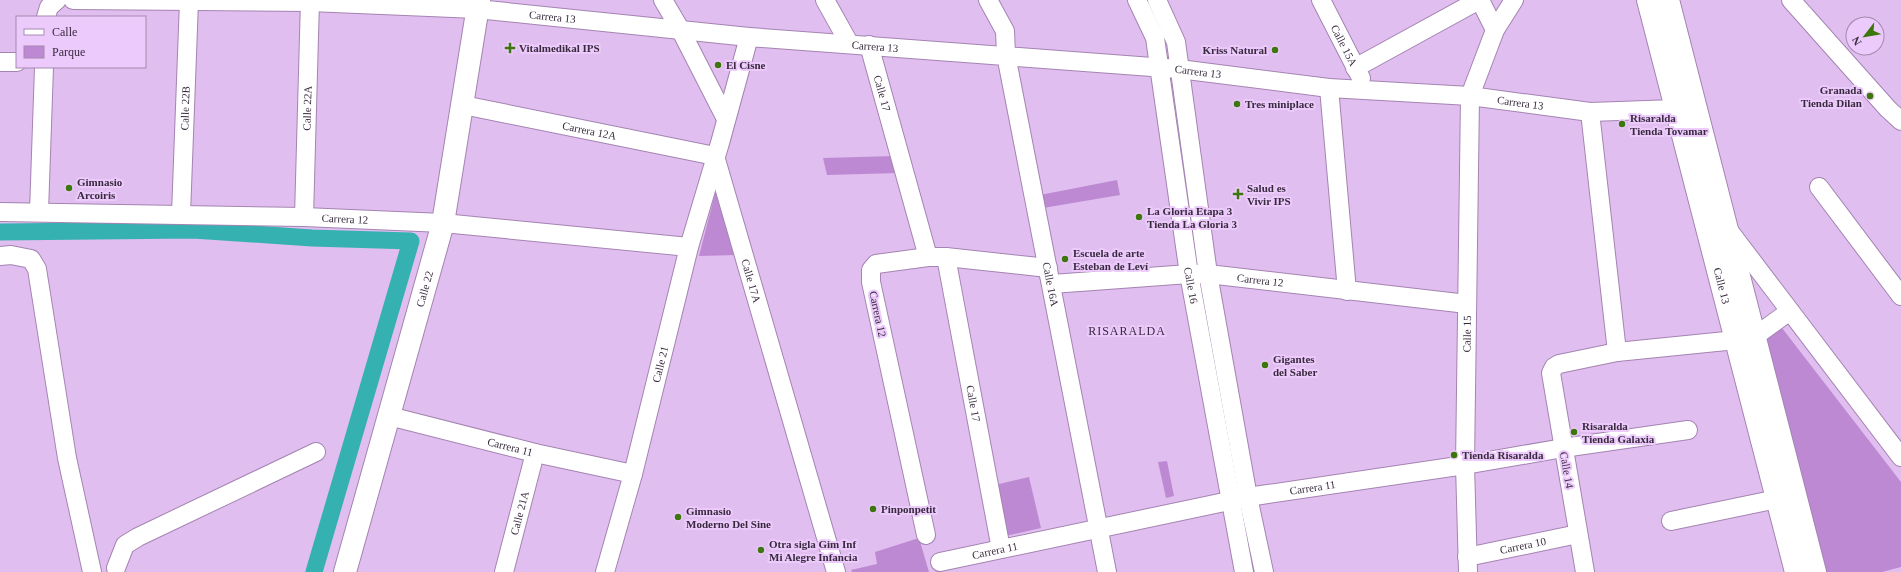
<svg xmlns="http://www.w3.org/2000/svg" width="1901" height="572" font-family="'Times New Roman',serif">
  <rect width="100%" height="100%" fill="#e0beef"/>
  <g fill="#bd89d3">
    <polygon points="895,156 899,173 827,175 823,158"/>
    <polygon points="1117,180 1120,195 1043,208 1040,195"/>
    <polygon points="716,190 737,255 699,256"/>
    <polygon points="1782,328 1901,482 1901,567 1882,572 1817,572 1761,336"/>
    <polygon points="1167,461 1174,496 1166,498 1158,462"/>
    <polygon points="1029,477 1041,528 1001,537 991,486"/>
    <polygon points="919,538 929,572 852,572 851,570 877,564 875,552"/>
  </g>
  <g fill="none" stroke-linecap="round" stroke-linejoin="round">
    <polyline stroke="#36b1b2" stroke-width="17" points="0,232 193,230 312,238 411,241 314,572"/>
    <g stroke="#a484b2" stroke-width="20">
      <g id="street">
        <path id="s1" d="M73 0 310 2 477 9 749 37 1179 69 1329 88 1470 96 1590 112 1675 109"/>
        <polyline points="663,0 680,29 726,119"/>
        <polyline points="825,0 849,43"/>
        <path id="s2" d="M988 0 1005 31 1006 55 1107 572"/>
        <path id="s3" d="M1137 0 1155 38 1189 274 1244 572"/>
        <polyline points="1157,0 1176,42 1208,274 1248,497 1264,572"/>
        <path id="s4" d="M1321 0 1361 78"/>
        <polyline points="1480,0 1495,30"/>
        <polyline points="1791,0 1888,109 1901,121"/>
        <polyline points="46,17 49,7 57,0"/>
        <path id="s5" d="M869 45 928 257"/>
        <polyline points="0,62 17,62"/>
        <polyline points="1355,68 1479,0"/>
        <polyline points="1329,88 1347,291"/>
        <path id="s6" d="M463 105 715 156"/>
        <polyline points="1590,112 1617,352"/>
        <path id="s7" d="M715 156 836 572"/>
        <polyline points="1819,187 1901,296"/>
        <path id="s8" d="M0 212 304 217 443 223 689 247"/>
        <polyline points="39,212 44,67"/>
        <path id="s9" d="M181 214 189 1"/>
        <path id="s10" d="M304 217 310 0"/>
        <polyline points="1730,232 1901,457"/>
        <polyline points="0,256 11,255 31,259 37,269 67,458 92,572"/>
        <path id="s11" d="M946 257 1001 549"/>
        <path id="s12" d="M1052 284 1189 274H1208L1467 304"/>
        <polyline points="1754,337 1790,311"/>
        <path id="s13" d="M389 416 535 453 633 474"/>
        <polyline points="1671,521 1777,499"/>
        <polyline points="926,535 871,282 871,270 876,264 928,257 946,257 1048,268"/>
        <path id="s14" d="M1467 557 1578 534"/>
        <path id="s15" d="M940 562 1248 497 1465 465 1563 448 1688 430"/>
        <polyline points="116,568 125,545 138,537 316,452"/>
        <path id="s16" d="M504 572 535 453"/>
        <path id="s17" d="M605 572 633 474 689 247 720 143 749 37"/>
        <path id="s18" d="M1468 572 1465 465 1470 96 1495 30 1514 0"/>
        <polyline points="1585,572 1551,373 1554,367 1559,364 1617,352 1736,340"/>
      </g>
    </g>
    <g stroke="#a484b2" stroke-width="24">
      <g id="secondary">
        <path id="s19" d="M1648 0 1796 572"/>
        <polyline points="1668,0 1815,572"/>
        <path id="s20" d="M345 572 443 223 479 0"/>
      </g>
    </g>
    <use href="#street" stroke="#fff" stroke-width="18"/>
    <use href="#secondary" stroke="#fff" stroke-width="22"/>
  </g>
  <g fill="#3c770e" stroke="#edcafc" stroke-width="1.5">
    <path d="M508 42h4v4h4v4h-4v4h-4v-4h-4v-4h4z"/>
    <circle cx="1275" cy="50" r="4"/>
    <circle cx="718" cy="65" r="4"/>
    <circle cx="1870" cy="96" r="4"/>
    <circle cx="1237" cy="104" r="4"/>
    <circle cx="1622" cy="124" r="4"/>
    <circle cx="69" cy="188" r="4"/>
    <path d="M1236 188h4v4h4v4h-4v4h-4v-4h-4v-4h4z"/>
    <circle cx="1139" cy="217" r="4"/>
    <circle cx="1065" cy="259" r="4"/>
    <circle cx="1265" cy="365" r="4"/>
    <circle cx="1574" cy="432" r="4"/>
    <circle cx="1454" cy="455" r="4"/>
    <circle cx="873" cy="509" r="4"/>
    <circle cx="678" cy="517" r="4"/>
    <circle cx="761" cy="550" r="4"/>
  </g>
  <g text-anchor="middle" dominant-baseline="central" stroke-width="4" stroke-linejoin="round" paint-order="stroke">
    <g font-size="11" fill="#372a3d" stroke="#edcafc">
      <text stroke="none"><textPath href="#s1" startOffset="480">Carrera 13</textPath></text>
      <text stroke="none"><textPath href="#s1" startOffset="804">Carrera 13</textPath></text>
      <text stroke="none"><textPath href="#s4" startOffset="51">Calle 15A</textPath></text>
      <text stroke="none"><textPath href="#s1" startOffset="1128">Carrera 13</textPath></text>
      <text stroke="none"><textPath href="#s5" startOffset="50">Calle 17</textPath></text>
      <text stroke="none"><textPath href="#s1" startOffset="1452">Carrera 13</textPath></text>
      <text stroke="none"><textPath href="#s9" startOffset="106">Calle 22B</textPath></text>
      <text stroke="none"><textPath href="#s10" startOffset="109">Calle 22A</textPath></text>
      <text stroke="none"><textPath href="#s6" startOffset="129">Carrera 12A</textPath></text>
      <text stroke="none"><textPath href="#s8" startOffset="345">Carrera 12</textPath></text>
      <text stroke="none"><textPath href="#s7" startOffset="130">Calle 17A</textPath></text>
      <text stroke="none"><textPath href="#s12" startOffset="209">Carrera 12</textPath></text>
      <text stroke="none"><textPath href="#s2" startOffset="293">Calle 16A</textPath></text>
      <text stroke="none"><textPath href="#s3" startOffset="292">Calle 16</textPath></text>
      <text stroke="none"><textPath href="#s19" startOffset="295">Calle 13</textPath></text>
      <text stroke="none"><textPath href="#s20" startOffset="294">Calle 22</textPath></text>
      <text transform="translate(878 314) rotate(78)">Carrera 12</text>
      <text stroke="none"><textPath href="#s18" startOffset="238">Calle 15</textPath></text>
      <text stroke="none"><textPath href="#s17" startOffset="215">Calle 21</textPath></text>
      <text stroke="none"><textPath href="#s11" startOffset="149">Calle 17</textPath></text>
      <text stroke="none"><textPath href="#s13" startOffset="125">Carrera 11</textPath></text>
      <text transform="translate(1567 470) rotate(80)">Calle 14</text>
      <text stroke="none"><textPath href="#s15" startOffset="380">Carrera 11</textPath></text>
      <text stroke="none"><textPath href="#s16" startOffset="61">Calle 21A</textPath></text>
      <text stroke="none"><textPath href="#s14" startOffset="57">Carrera 10</textPath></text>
      <text stroke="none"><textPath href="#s15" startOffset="56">Carrera 11</textPath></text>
    </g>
    <g font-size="11" font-weight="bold" fill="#372a3d" stroke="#edcafc" text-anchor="start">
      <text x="519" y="48">Vitalmedikal IPS</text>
      <text x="1267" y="50" text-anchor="end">Kriss Natural</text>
      <text x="726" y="65">El Cisne</text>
      <text x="1862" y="90" text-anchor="end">Granada<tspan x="1862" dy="13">Tienda Dilan</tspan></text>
      <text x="1245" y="104">Tres miniplace</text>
      <text x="1630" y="118">Risaralda<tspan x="1630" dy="13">Tienda Tovamar</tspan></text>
      <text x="77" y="182">Gimnasio<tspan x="77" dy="13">Arcoiris</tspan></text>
      <text x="1247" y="188">Salud es<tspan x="1247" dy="13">Vivir IPS</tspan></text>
      <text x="1147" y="211">La Gloria Etapa 3<tspan x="1147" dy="13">Tienda La Gloria 3</tspan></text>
      <text x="1073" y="253">Escuela de arte<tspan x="1073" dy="13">Esteban de Leví</tspan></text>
      <text x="1273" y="359">Gigantes<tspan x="1273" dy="13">del Saber</tspan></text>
      <text x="1582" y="426">Risaralda<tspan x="1582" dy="13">Tienda Galaxia</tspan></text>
      <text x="1462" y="455">Tienda Risaralda</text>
      <text x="881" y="509">Pinponpetit</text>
      <text x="686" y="511">Gimnasio<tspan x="686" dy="13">Moderno Del Sine</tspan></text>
      <text x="769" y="544">Otra sigla Gim Inf<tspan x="769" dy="13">Mi Alegre Infancia</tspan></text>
    </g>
    <g font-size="12" letter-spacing="1" fill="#372a3d" stroke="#edcafc">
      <text x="1127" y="331">RISARALDA</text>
    </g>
  </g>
  <rect x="16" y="16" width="130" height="52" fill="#edcafc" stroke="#a48ab0"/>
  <rect x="24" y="29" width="20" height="6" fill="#ffffff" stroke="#a48ab0"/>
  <text x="52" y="36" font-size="12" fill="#372a3d">Calle</text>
  <rect x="24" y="46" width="20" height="12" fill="#bd89d3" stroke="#a48ab0"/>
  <text x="52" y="56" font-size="12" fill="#372a3d">Parque</text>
  <g transform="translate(1865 36) rotate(239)"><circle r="19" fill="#edcafc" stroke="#a48ab0"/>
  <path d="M0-3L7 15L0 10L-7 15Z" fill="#3c770e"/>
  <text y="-6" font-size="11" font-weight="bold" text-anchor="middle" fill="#372a3d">N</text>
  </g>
</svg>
